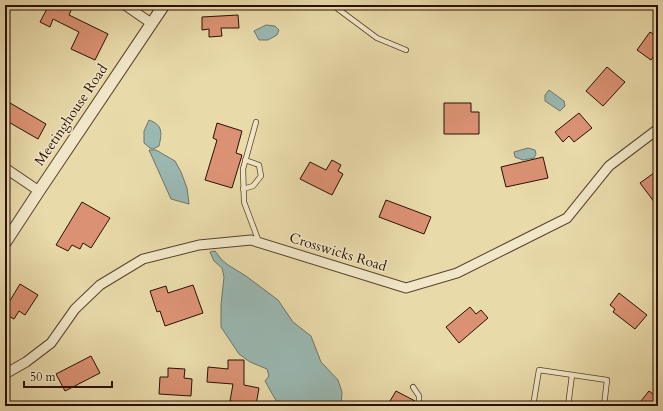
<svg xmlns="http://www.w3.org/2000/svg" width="663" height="411" font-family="Cardo,serif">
  <rect width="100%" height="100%" fill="#e9daaa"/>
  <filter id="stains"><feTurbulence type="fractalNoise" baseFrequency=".005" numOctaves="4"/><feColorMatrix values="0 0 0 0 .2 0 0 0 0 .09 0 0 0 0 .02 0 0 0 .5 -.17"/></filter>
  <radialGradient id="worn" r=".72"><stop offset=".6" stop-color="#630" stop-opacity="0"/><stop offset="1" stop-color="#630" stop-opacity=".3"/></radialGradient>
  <g fill="#9ab8b2" stroke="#6e756b">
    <polygon points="266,25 275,26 279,30 277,35 268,40 259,40 254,31"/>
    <polygon points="549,90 564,101 565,106 560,111 545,101 545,95"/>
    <path d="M149 120C163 125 162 133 159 146L153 149 150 148 144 143V131Z"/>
    <polygon points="528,148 535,150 536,154 534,158 523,160 515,157 514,152"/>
    <polygon points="149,150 156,150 175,161 181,172 187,188 189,204 171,199"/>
    <polygon points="215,251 221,259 228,265 246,276 278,300 293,322 311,336 321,362 338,380 342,392 341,406 279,406 277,402 270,390 265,381 269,376 267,369 250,362 239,354 221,327 221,305 224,277 222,268 214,261 210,252"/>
  </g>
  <g fill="#db9274" stroke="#2b1000">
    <polygon points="49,5 66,5 72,8 69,15 108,34 95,60 71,49 79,32 53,19 50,27 40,22"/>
    <polygon points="238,15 239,28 221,28 222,36 209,37 209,29 202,30 202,17"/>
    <polygon points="650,32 658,37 658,50 651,60 637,50"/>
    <polygon points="607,67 625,82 603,106 586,91"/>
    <polygon points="5,100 46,124 38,139 5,120"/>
    <polygon points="444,103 471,103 471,112 479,112 479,134 444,134"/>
    <polygon points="579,113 592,128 574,142 569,136 563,142 555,132"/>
    <polygon points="217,123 242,131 236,153 242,155 232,188 205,180 217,140 213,138"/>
    <polygon points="543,157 548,178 506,187 501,167"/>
    <polygon points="332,160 341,165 338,171 343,174 332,195 300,179 310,162 326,170"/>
    <polygon points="658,170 658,207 640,183"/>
    <polygon points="386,200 431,217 424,234 379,217"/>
    <polygon points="82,202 110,218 91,248 83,243 80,249 72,245 68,251 56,245"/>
    <polygon points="20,284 38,295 25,315 19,311 14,319 5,314 5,309"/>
    <polygon points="193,285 203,313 165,326 160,311 157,312 150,291 166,286 168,293"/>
    <polygon points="619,293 647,315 635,329 613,312 615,309 610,305"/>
    <polygon points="470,307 476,314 481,310 488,318 459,343 446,327"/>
    <polygon points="91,356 100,373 65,391 56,374"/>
    <polygon points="228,360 244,360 244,385 259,388 256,405 230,401 233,384 207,382 208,367 228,369"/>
    <polygon points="168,368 185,369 184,378 192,379 191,396 159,394 160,377 168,377"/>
    <polygon points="396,391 415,401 415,406 387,406"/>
    <polygon points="649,391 658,398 658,406 637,406"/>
  </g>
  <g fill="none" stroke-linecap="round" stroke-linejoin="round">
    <g stroke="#5a422a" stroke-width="6">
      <g id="service">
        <polyline points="334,5 334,6 377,38 406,50"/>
        <polyline points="256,122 243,169 244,202 259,242"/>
        <polyline points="243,189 253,186 261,176 259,165 245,160"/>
        <polyline points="413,387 419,396 419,406"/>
        <polyline points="533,406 539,370 607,380 604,406"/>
        <polyline points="568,406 572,375"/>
      </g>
    </g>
    <g stroke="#5a422a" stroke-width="11">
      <g id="minor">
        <polyline points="125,5 151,23"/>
        <polyline points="5,168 39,191"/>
        <polyline points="5,374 26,362 51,343 75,309 100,285 143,259 199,245 251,240 406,288 457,273 567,218 609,166 658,129"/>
      </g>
    </g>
    <g stroke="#5a422a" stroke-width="13">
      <polyline id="tertiary" points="5,243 39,191 164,5"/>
    </g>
    <use href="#service" stroke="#f1e7c8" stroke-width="4.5"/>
    <use href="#minor" stroke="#f1e7c8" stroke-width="9"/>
    <use href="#tertiary" stroke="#f1e7c8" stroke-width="11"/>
  </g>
  <g text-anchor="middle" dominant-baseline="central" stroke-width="3" stroke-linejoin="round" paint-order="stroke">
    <g font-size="14" fill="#2b1000" stroke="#f1e7c8">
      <text transform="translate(71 115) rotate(-56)">Meetinghouse Road</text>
      <text transform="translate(338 252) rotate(17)">Crosswicks Road</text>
    </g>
  </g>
  <rect width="663" height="411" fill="none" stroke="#e9daaa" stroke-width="20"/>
  <rect x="6" y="6" width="651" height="399" fill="none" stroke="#2b1000" stroke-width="2"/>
  <rect x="10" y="10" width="643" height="391" fill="none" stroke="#2b1000"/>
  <path d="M24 381v6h88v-6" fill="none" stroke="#2b1000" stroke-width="2"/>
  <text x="30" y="381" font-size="12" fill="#2b1000" stroke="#f1e7c8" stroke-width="3" paint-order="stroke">50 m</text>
  <rect width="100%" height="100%" filter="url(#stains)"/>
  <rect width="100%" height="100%" fill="url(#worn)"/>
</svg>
